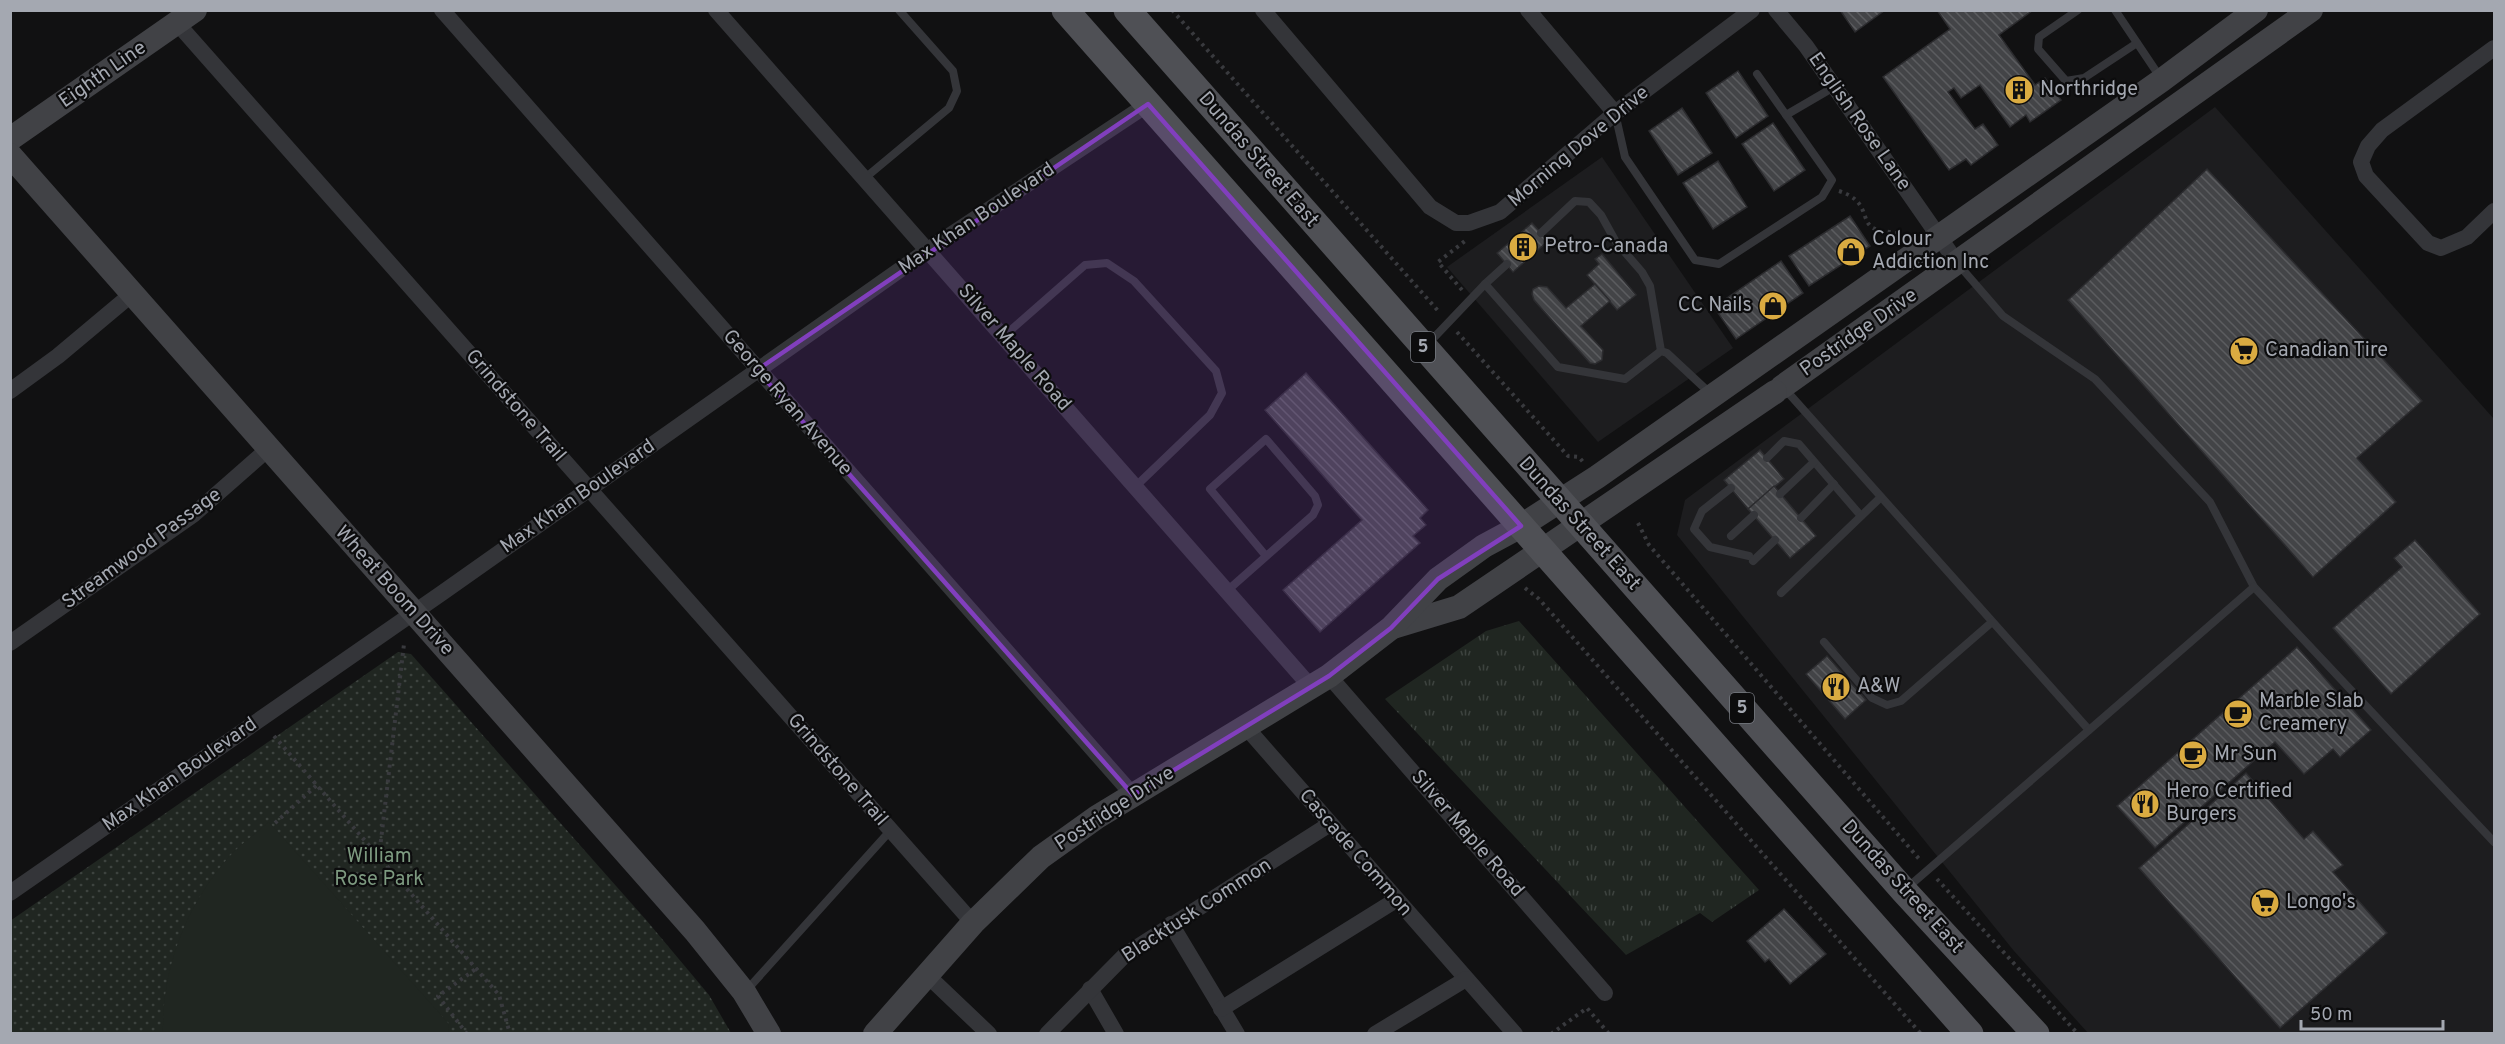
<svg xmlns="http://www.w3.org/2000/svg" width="2505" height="1044" font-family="Overpass,sans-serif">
  <defs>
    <pattern id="grass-tufts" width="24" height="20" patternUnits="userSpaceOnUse" patternTransform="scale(1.5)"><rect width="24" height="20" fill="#202621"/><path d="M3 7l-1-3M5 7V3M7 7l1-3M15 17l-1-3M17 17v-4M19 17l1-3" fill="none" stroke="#3d433f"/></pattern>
    <pattern id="park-dots" width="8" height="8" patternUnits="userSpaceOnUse" patternTransform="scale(1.5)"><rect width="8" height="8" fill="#202621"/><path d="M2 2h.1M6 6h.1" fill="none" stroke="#3d433f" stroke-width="1.8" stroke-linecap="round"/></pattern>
    <pattern id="building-back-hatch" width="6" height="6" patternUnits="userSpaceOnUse" patternTransform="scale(1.5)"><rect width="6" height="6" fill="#434447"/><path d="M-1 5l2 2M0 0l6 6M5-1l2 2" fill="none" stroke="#5b5c5f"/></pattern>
  </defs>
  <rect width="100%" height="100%" fill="#111112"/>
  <g fill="#1d1d1f">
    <polygon points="2215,107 2494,419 2494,1033 2088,1033 2014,951 1677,535 1685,500"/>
    <polygon points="1602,157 1733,348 1598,442 1447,267"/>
  </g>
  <polygon fill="url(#grass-tufts)" points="1519,621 1759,890 1712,922 1700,913 1626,955 1385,699 1486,631"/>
  <polygon fill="url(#park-dots)" points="398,652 411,654 647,921 709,995 731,1033 11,1033 10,921"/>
  <path fill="#202621" d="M269 822 449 1024 448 1033H163C162 969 185 908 227 859 239 845 255 834 269 822Z"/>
  <g fill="url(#building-back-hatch)" stroke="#2b2b2e" stroke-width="1.5">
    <polygon points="1840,10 1885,10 1855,32"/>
    <polygon points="1937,10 2033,10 1999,35 2035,85 2045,78 2061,100 2030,122 2026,115 2010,127 1980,85 1961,98 1954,88 1948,92 1975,129 1983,124 1998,145 1971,165 1966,159 1949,170 1883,77 1950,29"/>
    <polygon points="1738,71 1768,116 1736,138 1706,93"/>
    <polygon points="1682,108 1712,153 1678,175 1649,131"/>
    <polygon points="1773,123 1805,170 1774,191 1742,144"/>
    <polygon points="1718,161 1747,207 1713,229 1683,183"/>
    <polygon points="2207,169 2422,401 2357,458 2396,502 2313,577 2068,300"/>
    <polygon points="1850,216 1870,246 1809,286 1789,256"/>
    <polygon points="1532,223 1548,241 1513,272 1497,253"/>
    <polygon points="1602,254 1636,295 1617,310 1587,275 1599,264 1595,259"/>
    <polygon points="1781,261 1803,293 1736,339 1714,307"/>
    <polygon points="1595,284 1610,301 1581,326 1603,350 1602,360 1595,364 1590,363 1534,300 1532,294 1533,289 1539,286 1547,287 1566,308"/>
    <polygon points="1306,373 1428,510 1420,518 1426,525 1413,536 1420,543 1320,632 1283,590 1362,520 1265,410"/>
    <polygon points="1760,450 1784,479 1748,509 1724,480"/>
    <polygon points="1774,486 1816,536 1790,558 1748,509"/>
    <polygon points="2415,540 2480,614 2391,694 2333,628 2402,567 2394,558"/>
    <polygon points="2297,647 2371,730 2340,757 2333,749 2304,774 2275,742 2155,848 2117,806"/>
    <polygon points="1827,656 1866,700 1845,719 1806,674"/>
    <polygon points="2246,773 2304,839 2313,831 2343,865 2333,872 2387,933 2280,1028 2139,868"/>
    <polygon points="1784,909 1826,954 1790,984 1769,959 1765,962 1747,941"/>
  </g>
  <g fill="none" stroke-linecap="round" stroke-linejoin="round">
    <g stroke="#393a3e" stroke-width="4" stroke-dasharray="3 4.5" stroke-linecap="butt">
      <polyline points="1172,10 1440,313"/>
      <path d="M1839 191C1870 201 1860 220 1873 228 1879 231 1889 232 1896 233"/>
      <polyline points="1462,290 1438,262 1465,241"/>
      <polyline points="1457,332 1568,456 1579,457 1583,462"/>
      <polyline points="1638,523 1649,545 1920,860"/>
      <polyline points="1525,588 1539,599 1921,1034"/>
      <polyline points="274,736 499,995 510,1034"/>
      <polyline points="275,823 317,785"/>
      <polyline points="379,857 404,644"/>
      <polyline points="1937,879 2078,1034"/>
      <polyline points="467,1034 438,996 477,968"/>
      <polyline points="1551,1034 1587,1008 1609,1034"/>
    </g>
    <g stroke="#343539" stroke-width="8">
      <polyline points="2078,10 2039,37 2038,49 2066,81 2084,78 2137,43"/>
      <polyline points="2115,10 2162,80"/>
      <polyline points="1615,113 1625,157 1695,260 1719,264 1822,197 1832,180 1757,74"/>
      <polyline points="1786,115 1834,87"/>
      <polyline points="865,178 949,108 957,91 953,71 899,10"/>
      <polyline points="1541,233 1575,201 1589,202 1601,215 1616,242 1642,272 1650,286 1661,351"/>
      <polyline points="1958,264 2003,316 2095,379 2210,502 2254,587 2494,842"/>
      <polyline points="1485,284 1507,264"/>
      <polyline points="1004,336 1085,265 1107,263 1134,281 1216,371 1222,393 1210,415 1136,486"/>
      <polyline points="1426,346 1485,284 1558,367 1625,379 1661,351 1667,353 1712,395"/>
      <polyline points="1784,388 2089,730"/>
      <polyline points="1767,458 1784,441 1799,444 1861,516"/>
      <polyline points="1731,488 1702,511 1694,529 1710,547 1749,556"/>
      <polyline points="1780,494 1814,462"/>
      <polyline points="1801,518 1834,484"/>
      <polyline points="1731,536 1754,515"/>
      <polyline points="1753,561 1775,540"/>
      <polyline points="1228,590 1313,515 1318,505 1315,496 1266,439 1210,489 1266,556"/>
      <polyline points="1781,593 1881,497"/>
      <polyline points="1824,642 1872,698 1887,705 1901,701 1992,622"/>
      <polyline points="1907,888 2254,587"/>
      <polyline points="745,992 890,831"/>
    </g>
    <g stroke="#343539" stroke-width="16">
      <polyline points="442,10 1133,795"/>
      <polyline points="716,10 1311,687"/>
      <polyline points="1263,10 1430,207 1456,223 1469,223 1500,212 1615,113 1752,10"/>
      <polyline points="1528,10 1615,113"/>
      <polyline points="1776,10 1806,46 1958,264"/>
      <polyline points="177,23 973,923"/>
      <polyline points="2494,48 2382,130 2368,146 2361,162 2366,176 2428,243 2441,248 2467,237 2494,211"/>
      <polyline points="10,391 58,356 132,294"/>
      <polyline points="10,643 193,515 268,449"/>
      <polyline points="1329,676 1605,993"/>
      <polyline points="1245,726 1515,1034"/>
      <polyline points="10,893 442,593 928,250 1148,104"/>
      <polyline points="1171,924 1237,1034"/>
      <polyline points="927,975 989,1034"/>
      <polyline points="1090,989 1116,1034"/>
      <polyline points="1221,1009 1396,900"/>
      <polyline points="1047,1034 1125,955 1330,824"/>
      <polyline points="1375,1034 1466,979"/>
    </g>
    <g stroke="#414246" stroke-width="24">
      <polyline points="10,139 195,10"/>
      <polyline points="10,155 695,931 744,992 769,1034"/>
      <polyline points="1782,387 2311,10"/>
      <polyline points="1393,627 1459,607 1775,392"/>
      <polyline points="875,1034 973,923 1041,857 1097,817 1329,676 1391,628 1438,579 1484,546 1521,526 1597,477 2162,80 2256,10"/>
    </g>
    <g stroke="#4f5055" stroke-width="27">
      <polyline points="1065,10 1970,1034"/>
      <polyline points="1127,10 1904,891 2036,1034"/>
    </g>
  </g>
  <path fill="#813fbd" fill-opacity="0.2" stroke="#813fbd" stroke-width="4.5" stroke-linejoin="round" d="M1148 104 1521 526 1438 579 1391 628 1329 676 1133 795 757 370Z"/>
  <defs>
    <g id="building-disc" transform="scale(1.5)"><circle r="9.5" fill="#daab41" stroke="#0c0c0d"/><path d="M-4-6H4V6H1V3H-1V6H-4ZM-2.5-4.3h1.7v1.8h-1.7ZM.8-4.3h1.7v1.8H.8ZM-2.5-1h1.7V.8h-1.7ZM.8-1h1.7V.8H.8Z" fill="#111"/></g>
    <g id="shop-disc" transform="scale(1.5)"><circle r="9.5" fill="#daab41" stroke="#0c0c0d"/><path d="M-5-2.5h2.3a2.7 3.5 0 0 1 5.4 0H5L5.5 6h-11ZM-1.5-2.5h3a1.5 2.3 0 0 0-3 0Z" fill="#111"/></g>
    <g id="supermarket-disc" transform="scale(1.5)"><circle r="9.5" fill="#daab41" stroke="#0c0c0d"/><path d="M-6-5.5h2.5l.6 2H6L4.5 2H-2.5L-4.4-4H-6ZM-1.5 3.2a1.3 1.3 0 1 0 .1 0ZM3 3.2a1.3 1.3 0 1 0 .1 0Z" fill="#111"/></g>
    <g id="restaurant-disc" transform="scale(1.5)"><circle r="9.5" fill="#daab41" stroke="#0c0c0d"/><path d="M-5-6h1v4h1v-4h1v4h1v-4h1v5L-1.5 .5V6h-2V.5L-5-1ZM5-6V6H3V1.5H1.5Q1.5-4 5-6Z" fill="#111"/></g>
    <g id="cafe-disc" transform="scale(1.5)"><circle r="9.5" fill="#daab41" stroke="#0c0c0d"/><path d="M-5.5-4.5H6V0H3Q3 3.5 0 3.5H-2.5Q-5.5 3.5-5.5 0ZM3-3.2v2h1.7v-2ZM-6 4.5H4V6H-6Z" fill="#111"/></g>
  </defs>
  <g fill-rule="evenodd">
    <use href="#building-disc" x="2019" y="90"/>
    <use href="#building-disc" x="1523" y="247"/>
    <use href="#shop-disc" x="1851" y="252"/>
    <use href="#shop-disc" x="1773" y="306"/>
    <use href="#supermarket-disc" x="2244" y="351"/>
    <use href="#restaurant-disc" x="1836" y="687"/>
    <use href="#cafe-disc" x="2238" y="714"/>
    <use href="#cafe-disc" x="2193" y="755"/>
    <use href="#restaurant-disc" x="2145" y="804"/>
    <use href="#supermarket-disc" x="2265" y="903"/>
  </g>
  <g text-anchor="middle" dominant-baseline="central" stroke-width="4.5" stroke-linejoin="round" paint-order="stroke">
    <g fill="#0c0c0d" stroke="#767980" stroke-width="1.5">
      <rect x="1411" y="332" width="24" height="30" rx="4.5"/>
      <rect x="1730" y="693" width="24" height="30" rx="4.5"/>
    </g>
    <g font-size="18" font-weight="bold" fill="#a4a8b1">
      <text x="1423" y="347">5</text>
      <text x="1742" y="708">5</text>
    </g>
    <g font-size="20" fill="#a4a8b1" stroke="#0c0c0d">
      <text transform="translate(103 75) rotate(-35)">Eighth Line</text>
      <text transform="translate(1859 122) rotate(55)">English Rose Lane</text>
      <text transform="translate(1579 147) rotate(-40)">Morning Dove Drive</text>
      <text transform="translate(1258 160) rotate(49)">Dundas Street East</text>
      <text transform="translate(977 219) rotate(-34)">Max Khan Boulevard</text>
      <text transform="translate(1859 333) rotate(-35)">Postridge Drive</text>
      <text transform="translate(1014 348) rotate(49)">Silver Maple Road</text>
      <text transform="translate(787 403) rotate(49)">George Ryan Avenue</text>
      <text transform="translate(515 406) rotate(49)">Grindstone Trail</text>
      <text transform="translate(578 497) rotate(-35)">Max Khan Boulevard</text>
      <text transform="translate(1579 524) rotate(48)">Dundas Street East</text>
      <text transform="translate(142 549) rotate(-36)">Streamwood Passage</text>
      <text transform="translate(394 591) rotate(48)">Wheat Boom Drive</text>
      <text transform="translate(837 770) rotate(49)">Grindstone Trail</text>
      <text transform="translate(180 775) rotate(-35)">Max Khan Boulevard</text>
      <text transform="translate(1115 809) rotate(-33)">Postridge Drive</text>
      <text transform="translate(1467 834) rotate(49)">Silver Maple Road</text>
      <text transform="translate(1355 853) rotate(49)">Cascade Common</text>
      <text transform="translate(1902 887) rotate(48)">Dundas Street East</text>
      <text transform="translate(1197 911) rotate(-33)">Blacktusk Common</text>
    </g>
    <g font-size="20" fill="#a4a8b1" stroke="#0c0c0d" text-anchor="start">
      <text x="2040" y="90">Northridge</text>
      <text x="1872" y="240">Colour<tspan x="1872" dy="23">Addiction Inc</tspan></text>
      <text x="1544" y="247">Petro-Canada</text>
      <text x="1752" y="306" text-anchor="end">CC Nails</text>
      <text x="2265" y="351">Canadian Tire</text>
      <text x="1857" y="687">A&amp;W</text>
      <text x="2259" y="702">Marble Slab<tspan x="2259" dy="23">Creamery</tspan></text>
      <text x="2214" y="755">Mr Sun</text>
      <text x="2166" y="792">Hero Certified<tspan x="2166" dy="23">Burgers</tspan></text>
      <text x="2286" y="903">Longo's</text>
    </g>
    <g font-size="20" fill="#7d9a80" stroke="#0c0c0d">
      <text x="379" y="857">William<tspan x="379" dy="23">Rose Park</tspan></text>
    </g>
  </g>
  <rect width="2505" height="1044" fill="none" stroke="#a4a8b1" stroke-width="24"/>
  <path d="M2301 1020v9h142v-9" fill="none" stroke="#a4a8b1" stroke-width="3"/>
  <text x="2310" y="1020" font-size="18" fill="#a4a8b1" stroke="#0c0c0d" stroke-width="4.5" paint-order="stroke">50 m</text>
</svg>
